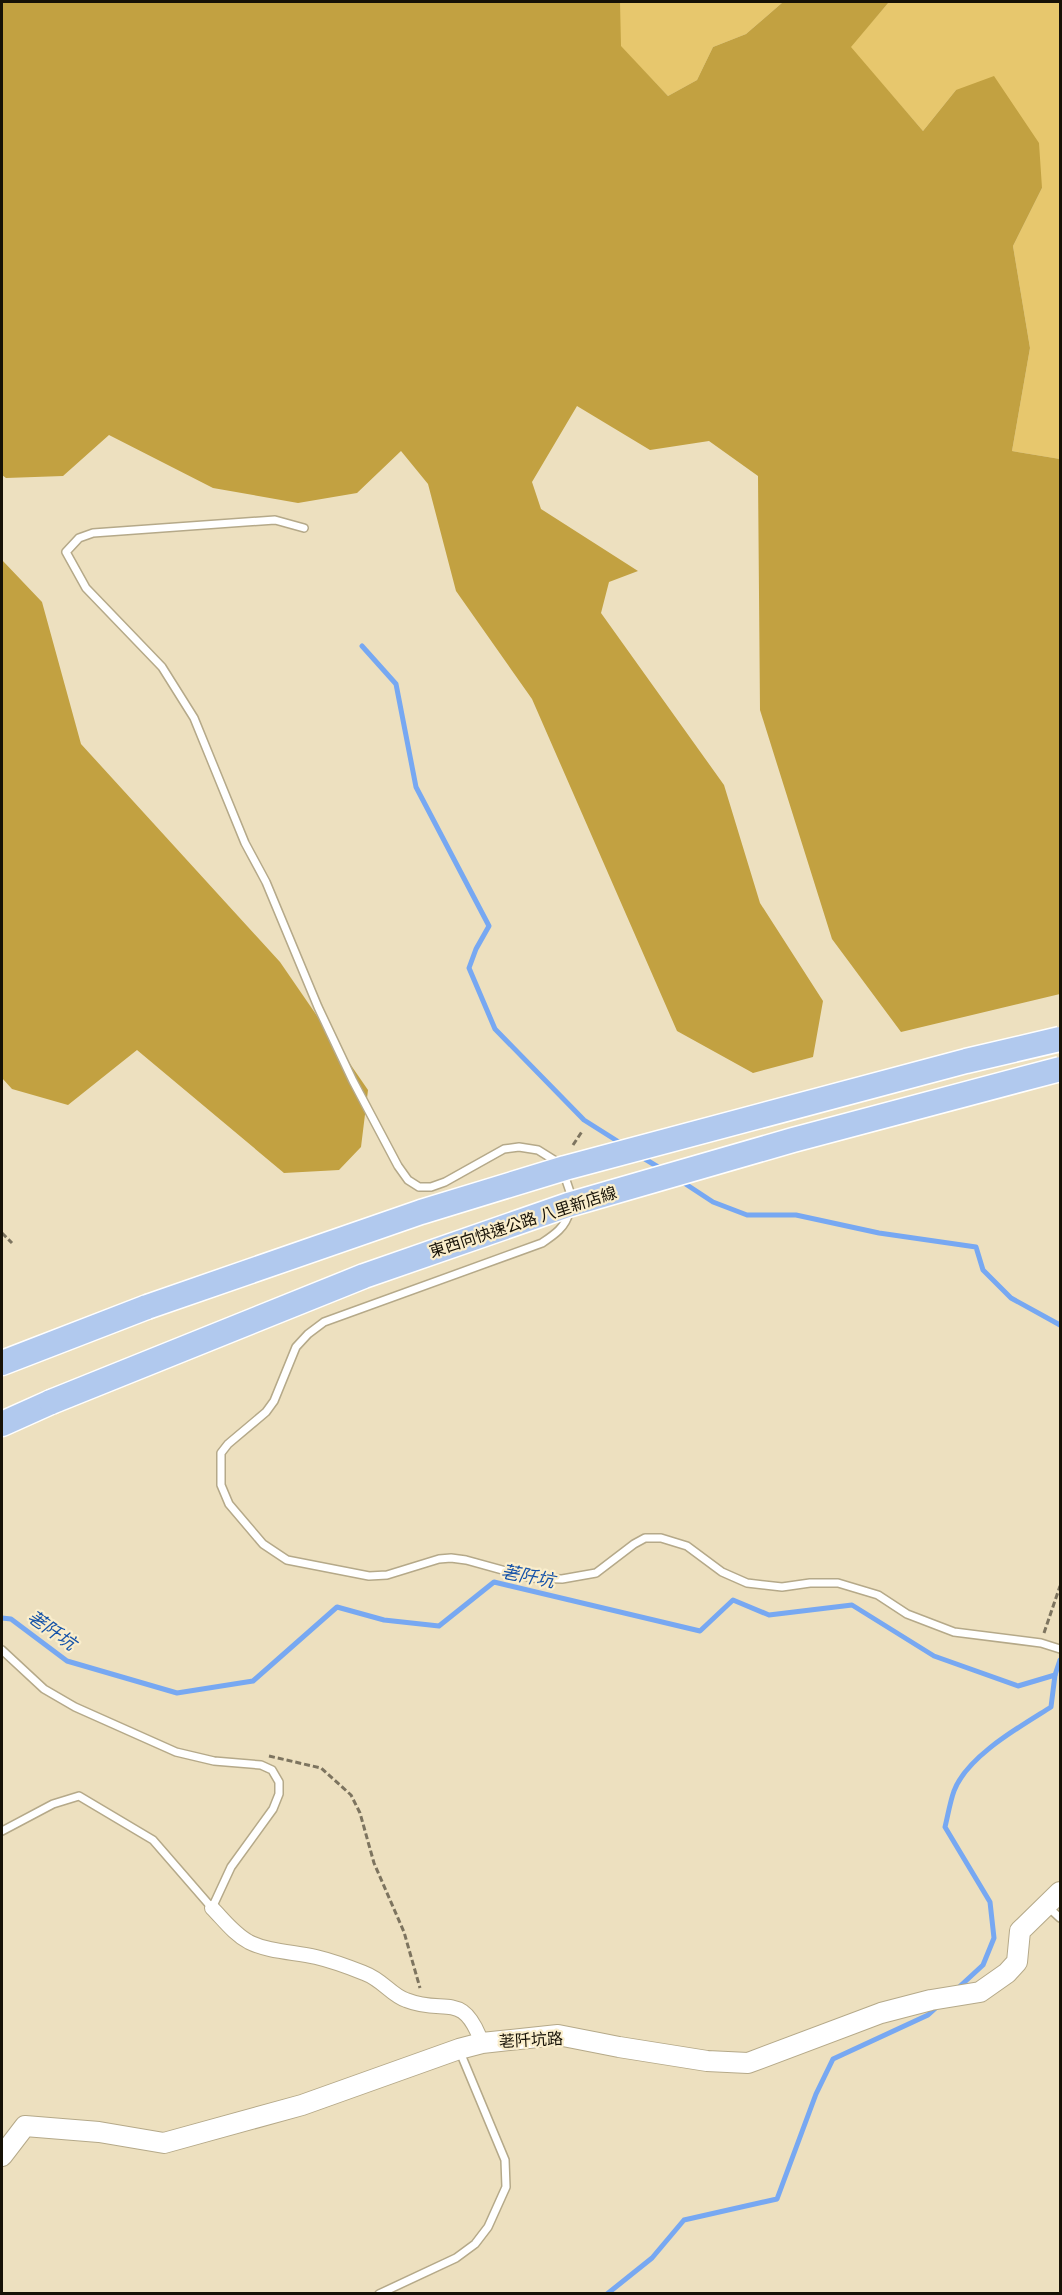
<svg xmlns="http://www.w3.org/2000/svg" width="1062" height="2295" font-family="'Public Sans','Noto Sans TC',sans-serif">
  <rect width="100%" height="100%" fill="#ede0bf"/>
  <g fill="#e7c76d">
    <polygon points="620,2 783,2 746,34 713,47 697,80 668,96 620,46"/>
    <polygon points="889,2 1060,2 1060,459 1012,451 1030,348 1013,246 1042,188 956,90 923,131 850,47"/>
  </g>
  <g fill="#c2a141">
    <polygon points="2,2 620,2 621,46 668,96 697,80 713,47 746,34 783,2 889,2 851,47 923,131 956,90 994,76 1039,143 1042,188 1013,246 1030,348 1012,451 1060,459 1060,994 901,1032 832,939 760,710 758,476 709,441 650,450 577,406 532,482 541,509 638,571 609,582 601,613 724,785 760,903 823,1001 813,1057 753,1073 677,1031 532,699 456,591 428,484 401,451 357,493 298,503 213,488 109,435 63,476 6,478 2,475"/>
    <polygon points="2,560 42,602 81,744 280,962 368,1090 361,1147 339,1170 284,1173 137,1050 68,1105 12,1089 2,1078"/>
  </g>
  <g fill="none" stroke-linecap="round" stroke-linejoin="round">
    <g stroke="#77a8f2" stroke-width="5">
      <polyline points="362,646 396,684 416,787 489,926 476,949 469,968 495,1029 584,1120 622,1144"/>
      <polyline points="640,1156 663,1170"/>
      <polyline points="681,1181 713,1202 747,1215 796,1215 879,1233 976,1247 983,1270 1011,1298 1060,1325"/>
      <polyline points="2,1618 11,1619 67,1661 177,1693 253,1681 337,1607 384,1620 439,1626 494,1582 700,1631 733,1600 769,1615 852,1605 934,1656 1018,1686 1055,1675 1060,1660"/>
      <path d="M957 1989 983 1965 994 1938 990 1902 945 1827C948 1815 950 1802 954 1791 967 1756 1021 1726 1051 1707L1055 1675"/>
      <polyline points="607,2294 652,2258 684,2220 777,2199 816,2094 833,2059 928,2015 939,2005"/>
    </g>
    <g stroke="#b5a989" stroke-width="10">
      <g id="lane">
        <polyline points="304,528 275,520 93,533 79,538 66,552 86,588 162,667 194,718 245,843 266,882 318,1007 353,1081 398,1166 408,1180 419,1187 431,1187 445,1182 504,1149 519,1147 538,1150 554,1160 558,1165"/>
        <polyline points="564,1174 571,1195 570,1201"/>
        <path d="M569 1212C566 1227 554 1235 542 1243L324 1322 308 1334 296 1347 274 1401 266 1412 228 1444 221 1453V1485L229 1504 263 1544 287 1560 369 1576 387 1575 439 1559 451 1558 466 1560 531 1578 562 1579 596 1573 634 1544 645 1538H661L687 1546 722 1572 747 1583 782 1587 810 1583H838L878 1595 907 1614 954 1632 1041 1643 1060 1649"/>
        <polyline points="2,1650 44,1689 75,1707 176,1752 214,1761 261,1765 272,1770 279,1782 279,1794 273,1809 231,1867 212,1908 153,1840 79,1796 53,1804 2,1831"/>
        <polyline points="1047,1906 1060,1918"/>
        <polyline points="379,2294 456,2258 475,2244 488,2227 506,2187 505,2160 460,2052"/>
      </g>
    </g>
    <g stroke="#b5a989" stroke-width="16">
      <path id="street" d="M212 1908C223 1919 234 1934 249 1942 269 1952 295 1952 316 1957 333 1961 349 1967 364 1973 383 1980 391 1995 406 2000 446 2016 462 1989 482 2043"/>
    </g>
    <g stroke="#b5a989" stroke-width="22">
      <polyline id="secondary" points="2,2156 25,2126 99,2132 164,2143 302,2105 459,2049 482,2043 558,2035 619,2047 707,2061 748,2063 881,2013 931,2000 980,1992 1007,1973 1017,1962 1020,1931 1060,1892"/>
    </g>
    <g stroke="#fff" stroke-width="27">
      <g id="highway">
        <polyline points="2,1363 147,1307"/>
        <polyline points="2,1424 51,1402"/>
      </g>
    </g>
    <g stroke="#7d745f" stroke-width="3" stroke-dasharray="6 3" stroke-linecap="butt">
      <polyline points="573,1145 583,1130"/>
      <polyline points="2,1233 12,1243"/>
      <polyline points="1044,1633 1060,1586"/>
      <polyline points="269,1756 321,1768 351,1795 360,1813 374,1863 404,1932 420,1988"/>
    </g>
    <use href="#lane" stroke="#fff" stroke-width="7"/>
    <use href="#street" stroke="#fff" stroke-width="14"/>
    <use href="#secondary" stroke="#fff" stroke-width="20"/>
    <use href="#highway" stroke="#b1c9ee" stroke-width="24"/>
    <g stroke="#fff" stroke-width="27" stroke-linecap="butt">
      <g id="highway-bridge">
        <polyline points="147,1307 421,1212 565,1168 966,1061 1060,1039"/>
        <polyline points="51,1402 364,1276 568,1205 793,1140 1060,1069"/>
      </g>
    </g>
    <use href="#highway-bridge" stroke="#b1c9ee" stroke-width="24"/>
  </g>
  <g text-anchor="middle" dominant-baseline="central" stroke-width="4.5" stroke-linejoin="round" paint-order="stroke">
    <g font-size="16" fill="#161106" stroke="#faeecc">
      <text transform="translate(523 1222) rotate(-18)">東西向快速公路 八里新店線</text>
      <text transform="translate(531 2040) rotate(-3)">荖阡坑路</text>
    </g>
    <g font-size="18" font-style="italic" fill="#1653a8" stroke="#faeecc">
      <text transform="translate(528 1576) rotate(11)">荖阡坑</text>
      <text transform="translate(52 1630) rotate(35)">荖阡坑</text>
    </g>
  </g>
  <rect width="1062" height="2295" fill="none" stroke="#161106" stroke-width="6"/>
</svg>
